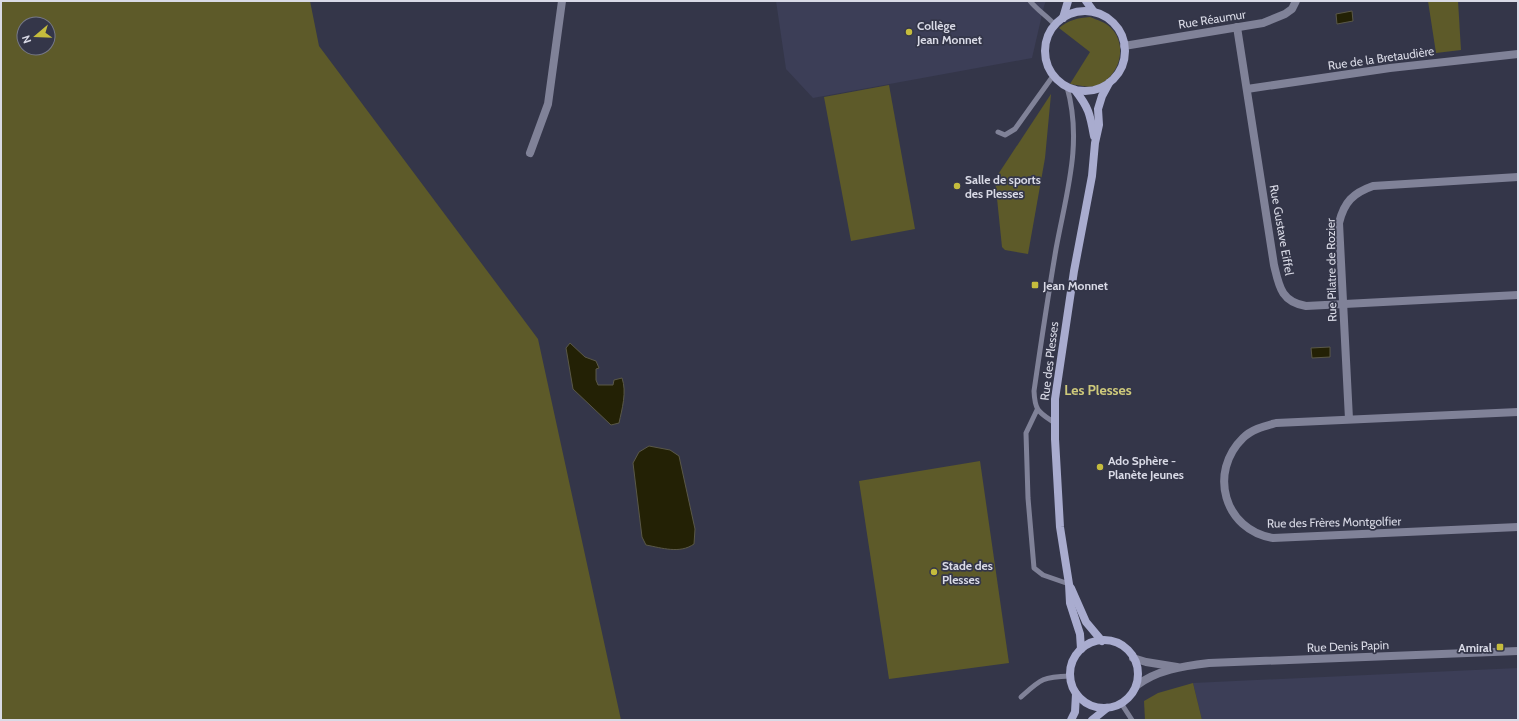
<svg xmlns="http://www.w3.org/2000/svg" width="1519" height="721" font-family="Cabin,sans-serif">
  <rect width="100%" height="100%" fill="#343649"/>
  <g fill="#3c3e57">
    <polygon points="776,1 1046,1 1044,6 1032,58 813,98 786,69"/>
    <polygon points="1518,668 1518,720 1202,720 1193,683"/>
  </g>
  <g fill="#5d5a29" fill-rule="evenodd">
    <path d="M1 1H310L319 46 538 339 621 720H1ZM24 24H48V48H24Z"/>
    <polygon points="1428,1 1458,1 1461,50 1436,53"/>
    <path d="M1090 17C1097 20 1106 22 1111 28 1129 46 1119 79 1095 86 1087 88 1078 85 1070 84L1090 52 1059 28C1069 20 1077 18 1090 17Z"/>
    <polygon points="889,85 915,229 851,241 824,97"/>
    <polygon points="1051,94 1045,158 1028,254 1005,250 1002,247 995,179"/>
    <polygon points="980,461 1009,663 889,679 859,481"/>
    <polygon points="1193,683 1202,720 1145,720 1144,701 1158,693"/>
  </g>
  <g fill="#232105" stroke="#5a5848">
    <polygon points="1352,11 1353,21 1337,24 1336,14"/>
    <path d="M570 343 585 357 596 361 599 368 596 369V380L598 385H613L614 380 622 378C627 392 622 409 619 423L611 425 573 389 566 348Z"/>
    <polygon points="1330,347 1330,357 1312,358 1311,348"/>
    <path d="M649 446 670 450 679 456 695 529 694 544C680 554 662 548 646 545L642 537 633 463 639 452Z"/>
  </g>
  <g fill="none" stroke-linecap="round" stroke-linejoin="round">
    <g stroke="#808298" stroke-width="5">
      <path d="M1030 1C1037 10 1047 16 1055 25"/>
      <polyline points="998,132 1005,135 1015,129 1053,76"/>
      <polyline points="1037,410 1026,433 1028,498 1034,568 1043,575 1069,584"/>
      <path d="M1055 423C1039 412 1035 412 1034 391 1041 343 1048 296 1056 249 1066 194 1083 143 1067 87"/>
      <path d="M1021 697C1041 679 1042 677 1070 676"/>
      <polyline points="1121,703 1132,720"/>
    </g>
    <g stroke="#808298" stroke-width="8">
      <path d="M1237 27 1274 265C1279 286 1281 302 1306 306L1518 295"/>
      <polyline points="1124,46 1263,23 1285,14 1292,9 1296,1"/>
      <polyline points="1247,89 1390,68 1518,54"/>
      <polyline points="530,153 548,104 562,1"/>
      <path d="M1518 412 1276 423C1265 426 1252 429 1243 438 1208 472 1224 530 1273 538L1518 527"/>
      <path d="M1349 419 1339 223C1344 202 1353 193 1373 186L1518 177"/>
      <polyline points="1133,658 1146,662 1177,667"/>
      <path d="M1136 686C1156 670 1183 666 1209 663L1518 651"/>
    </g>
    <g stroke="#a9accf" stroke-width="8">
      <polyline points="1086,1 1094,12"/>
      <circle cx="1085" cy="51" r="40"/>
      <polyline points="1063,18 1068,1"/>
      <path d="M1075 90C1089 108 1090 114 1094 136"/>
      <polyline points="1071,588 1086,622 1102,641"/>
      <circle cx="1104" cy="674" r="34"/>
      <polyline points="1081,649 1080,634 1070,603 1069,584 1060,527 1055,439 1055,399 1074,271 1092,176 1095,143 1099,125 1098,109 1102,96 1109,83"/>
      <polyline points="1071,720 1075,712 1076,694"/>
      <polyline points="1092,720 1107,708"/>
    </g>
  </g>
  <g fill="#c5bc3d" stroke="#343649" stroke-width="1.5">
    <circle cx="909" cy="32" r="4"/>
    <circle cx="957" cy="186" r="4"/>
    <rect x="1031" y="281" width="8" height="8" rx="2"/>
    <circle cx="1100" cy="467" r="4"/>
    <circle cx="934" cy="572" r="4"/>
    <rect x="1496" y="643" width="8" height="8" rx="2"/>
  </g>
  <g text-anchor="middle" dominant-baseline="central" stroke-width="3.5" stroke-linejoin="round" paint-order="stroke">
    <g font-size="12" fill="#d9dae6" stroke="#343649">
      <text transform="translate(1212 19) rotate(-9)">Rue Réaumur</text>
      <text transform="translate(1381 58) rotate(-8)">Rue de la Bretaudière</text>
      <text transform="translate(1282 230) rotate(80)">Rue Gustave Eiffel</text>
      <text transform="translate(1331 270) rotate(-91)">Rue Pilatre de Rozier</text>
      <text transform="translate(1049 361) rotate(-83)">Rue des Plesses</text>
      <text transform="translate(1334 522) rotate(-1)">Rue des Frères Montgolfier</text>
      <text transform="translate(1348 646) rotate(-2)">Rue Denis Papin</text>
    </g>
    <g font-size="12" font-weight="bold" fill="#d9dae6" stroke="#343649" text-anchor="start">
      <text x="917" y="25">Collège<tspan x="917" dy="14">Jean Monnet</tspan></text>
      <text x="965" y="179">Salle de sports<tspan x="965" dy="14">des Plesses</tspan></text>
      <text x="1043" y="285">Jean Monnet</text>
      <text x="1108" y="460">Ado Sphère -<tspan x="1108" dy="14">Planète Jeunes</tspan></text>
      <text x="942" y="565">Stade des<tspan x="942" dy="14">Plesses</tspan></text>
      <text x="1492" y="647" text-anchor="end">Amiral</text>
    </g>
    <g font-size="14" font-weight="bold" fill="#cec97b" stroke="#343649">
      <text x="1098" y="390">Les Plesses</text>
    </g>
  </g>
  <rect width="1519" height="721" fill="none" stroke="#d9dae6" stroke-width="4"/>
  <g transform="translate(36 36) rotate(251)"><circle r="19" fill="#343649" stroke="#767888"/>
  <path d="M0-3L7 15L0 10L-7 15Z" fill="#c5bc3d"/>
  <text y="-6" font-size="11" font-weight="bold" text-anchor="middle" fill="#d9dae6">N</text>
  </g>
</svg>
